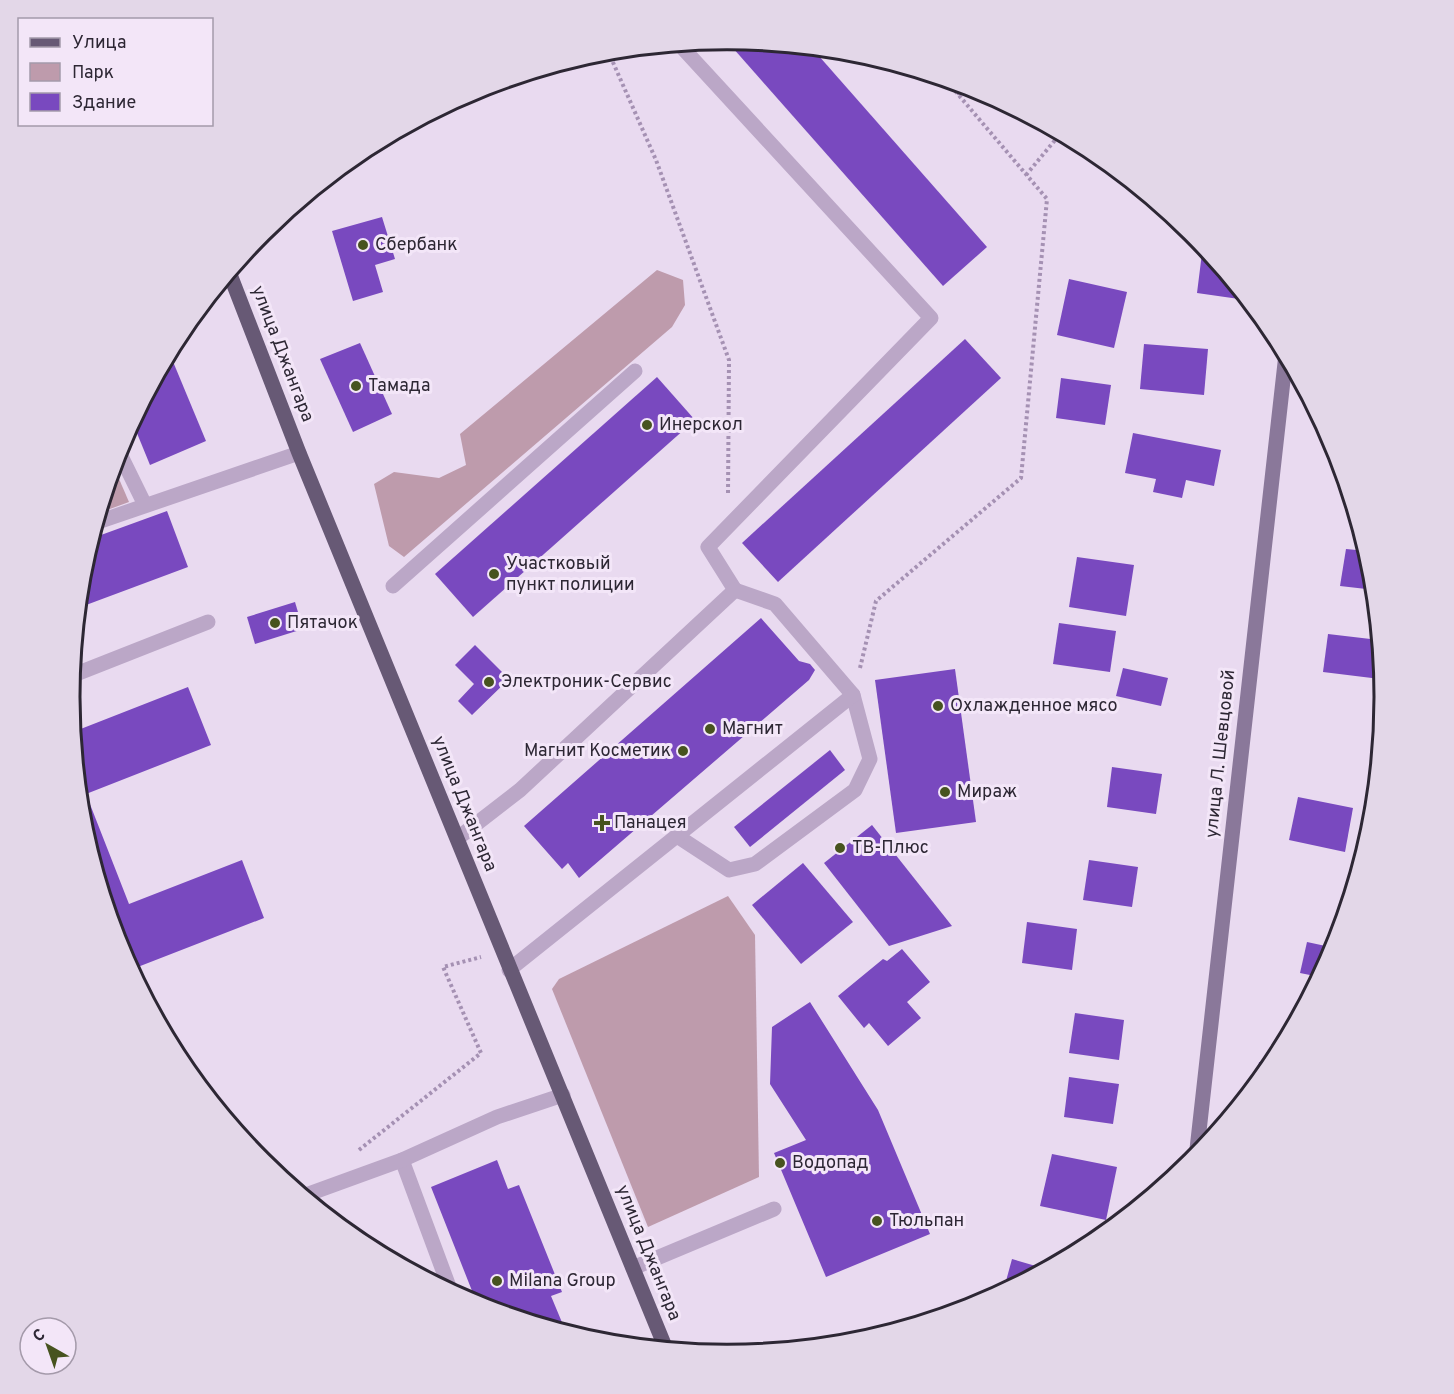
<svg xmlns="http://www.w3.org/2000/svg" width="1454" height="1394" font-family="Overpass,sans-serif">
  <rect width="100%" height="100%" fill="#e9daf0"/>
  <g fill="#be9bac">
    <polygon points="657,270 683,280 685,305 672,327 404,557 389,546 374,484 394,472 439,478 466,465 460,434"/>
    <polygon points="113,465 129,502 99,513"/>
    <polygon points="728,896 755,935 759,1177 648,1227 552,989 559,979"/>
  </g>
  <g fill="#7949bf">
    <polygon points="725,39 811,47 987,247 943,286"/>
    <polygon points="382,217 395,259 375,265 383,292 353,301 332,231"/>
    <polygon points="1202,253 1211,254 1246,300 1197,293"/>
    <polygon points="1069,279 1127,292 1114,348 1057,335"/>
    <polygon points="965,339 1001,378 778,582 742,543"/>
    <polygon points="360,343 392,414 353,432 320,359"/>
    <polygon points="1144,344 1208,349 1204,395 1140,389"/>
    <polygon points="169,352 206,441 150,465 132,421"/>
    <polygon points="657,377 695,420 473,617 435,574"/>
    <polygon points="1061,378 1111,385 1105,425 1056,418"/>
    <polygon points="1133,433 1221,450 1214,486 1186,480 1182,498 1153,492 1156,479 1125,473"/>
    <polygon points="167,511 188,567 78,608 82,568 90,539"/>
    <polygon points="1346,549 1367,551 1375,590 1340,586"/>
    <polygon points="1077,557 1134,565 1126,616 1069,607"/>
    <polygon points="295,602 303,629 255,644 247,617"/>
    <polygon points="761,618 799,661 810,664 815,670 809,680 579,878 568,863 562,869 524,826"/>
    <polygon points="1059,623 1116,631 1110,672 1053,664"/>
    <polygon points="1328,634 1379,640 1380,679 1323,672"/>
    <polygon points="475,645 509,679 472,715 458,701 474,684 455,665"/>
    <polygon points="1123,668 1168,678 1161,706 1116,696"/>
    <polygon points="955,669 976,822 896,833 875,680"/>
    <polygon points="188,687 211,745 86,794 129,904 242,860 264,918 130,970 119,948 82,825 73,732"/>
    <polygon points="830,750 845,770 750,847 734,827"/>
    <polygon points="1374,763 1378,764 1374,811 1363,809"/>
    <polygon points="1112,767 1162,774 1156,814 1107,807"/>
    <polygon points="1298,797 1353,808 1345,852 1289,840"/>
    <polygon points="872,825 952,926 889,946 824,863"/>
    <polygon points="1089,860 1138,867 1132,907 1083,900"/>
    <polygon points="803,863 853,922 801,964 752,905"/>
    <polygon points="1027,922 1077,929 1072,970 1022,963"/>
    <polygon points="1307,942 1335,948 1320,977 1300,973"/>
    <polygon points="902,949 930,982 907,1002 921,1018 888,1046 869,1023 864,1028 838,996 883,959 887,961"/>
    <polygon points="810,1002 878,1110 930,1234 826,1277 774,1153 806,1140 770,1084 772,1027"/>
    <polygon points="1075,1013 1124,1020 1119,1060 1069,1053"/>
    <polygon points="1259,1062 1273,1064 1256,1085"/>
    <polygon points="1069,1077 1119,1084 1113,1124 1064,1117"/>
    <polygon points="1052,1154 1117,1167 1106,1220 1040,1206"/>
    <polygon points="497,1160 508,1189 519,1185 562,1292 551,1296 566,1332 478,1306 431,1187"/>
    <polygon points="1012,1259 1046,1269 1003,1292"/>
  </g>
  <g fill="none" stroke-linecap="round" stroke-linejoin="round">
    <g stroke="#a591b3" stroke-width="4" stroke-dasharray="3 3" stroke-linecap="butt">
      <polyline points="608,51 656,160 729,360 728,495"/>
      <polyline points="957,93 994,97"/>
      <polyline points="1026,175 1061,133"/>
      <polyline points="860,668 876,601 1021,478 1047,199 945,79"/>
      <polyline points="359,1150 481,1053 443,967 481,957"/>
    </g>
    <g stroke="#bba7c7" stroke-width="15">
      <polyline points="679,44 931,318 708,547 735,590"/>
      <polyline points="118,450 145,505"/>
      <polyline points="95,523 299,453"/>
      <polyline points="393,586 635,371"/>
      <polyline points="71,676 208,622"/>
      <polyline points="458,838 520,790 735,590 775,604 853,695 870,759 855,790 755,864 729,870 677,836"/>
      <polyline points="509,970 853,695"/>
      <polyline points="402,1160 451,1292"/>
      <polyline points="633,1268 774,1209"/>
    </g>
    <polyline stroke="#bba7c7" stroke-width="15" points="303,1196 402,1160 497,1117 563,1095"/>
    <polyline stroke="#8a789a" stroke-width="15" points="1196,1158 1286,354"/>
    <polyline stroke="#675975" stroke-width="15" points="229,272 299,453 666,1349"/>
  </g>
  <g fill="#47531f" stroke="#f3e6f8" stroke-width="2">
    <circle cx="363" cy="245" r="6"/>
    <circle cx="356" cy="386" r="6"/>
    <circle cx="647" cy="425" r="6"/>
    <circle cx="494" cy="574" r="6"/>
    <circle cx="275" cy="623" r="6"/>
    <circle cx="489" cy="682" r="6"/>
    <circle cx="938" cy="706" r="6"/>
    <circle cx="710" cy="729" r="6"/>
    <circle cx="683" cy="751" r="6"/>
    <circle cx="945" cy="792" r="6"/>
    <path d="M599 814h6v6h6v6h-6v6h-6v-6h-6v-6h6z"/>
    <circle cx="840" cy="848" r="6"/>
    <circle cx="780" cy="1163" r="6"/>
    <circle cx="877" cy="1221" r="6"/>
    <circle cx="497" cy="1281" r="6"/>
  </g>
  <g text-anchor="middle" dominant-baseline="central" stroke-width="6" stroke-linejoin="round" paint-order="stroke">
    <g font-size="18" fill="#2d2734" stroke="#f3e6f8" text-anchor="start">
      <text x="375" y="245">Сбербанк</text>
      <text x="368" y="386">Тамада</text>
      <text x="659" y="425">Инерскол</text>
      <text x="506" y="564">Участковый<tspan x="506" dy="21">пункт полиции</tspan></text>
      <text x="287" y="623">Пятачок</text>
      <text x="501" y="682">Электроник-Сервис</text>
      <text x="950" y="706">Охлажденное мясо</text>
      <text x="722" y="729">Магнит</text>
      <text x="671" y="751" text-anchor="end">Магнит Косметик</text>
      <text x="957" y="792">Мираж</text>
      <text x="614" y="823">Панацея</text>
      <text x="852" y="848">ТВ-Плюс</text>
      <text x="792" y="1163">Водопад</text>
      <text x="889" y="1221">Тюльпан</text>
      <text x="509" y="1281">Milana Group</text>
    </g>
    <g font-size="18" fill="#2d2734" stroke="#f3e6f8">
      <text transform="translate(282 354) rotate(69)">улица Джангара</text>
      <text transform="translate(1221 754) rotate(-84)">улица Л. Шевцовой</text>
      <text transform="translate(464 804) rotate(68)">улица Джангара</text>
      <text transform="translate(648 1253) rotate(68)">улица Джангара</text>
    </g>
  </g>
  <path d="M0 0H1454V1394H0ZM80 697a647 647 0 1 1 1294 0a647 647 0 1 1-1294 0Z" fill="#e3d7e8" fill-rule="evenodd"/>
  <path fill="none" stroke="#2d2734" stroke-width="3" d="M80 697a647 647 0 1 1 1294 0a647 647 0 1 1-1294 0Z"/>
  <rect x="18" y="18" width="195" height="108" fill="#f3e6f8" stroke="#a49aaa" stroke-width="1.5"/>
  <rect x="30" y="38" width="30" height="9" fill="#675975" stroke="#a49aaa" stroke-width="1.5"/>
  <text x="72" y="48" font-size="18" fill="#2d2734">Улица</text>
  <rect x="30" y="63" width="30" height="18" fill="#be9bac" stroke="#a49aaa" stroke-width="1.5"/>
  <text x="72" y="78" font-size="18" fill="#2d2734">Парк</text>
  <rect x="30" y="93" width="30" height="18" fill="#7949bf" stroke="#a49aaa" stroke-width="1.5"/>
  <text x="72" y="108" font-size="18" fill="#2d2734">Здание</text>
  <g transform="translate(48 1346) rotate(320)"><circle r="28" fill="#f3e6f8" stroke="#a49aaa" stroke-width="1.5"/>
  <path d="M0-4.5L10 22L0 15L-10 22Z" fill="#47531f"/>
  <text y="-9" font-size="16" font-weight="bold" text-anchor="middle" fill="#2d2734">С</text>
  </g>
</svg>
